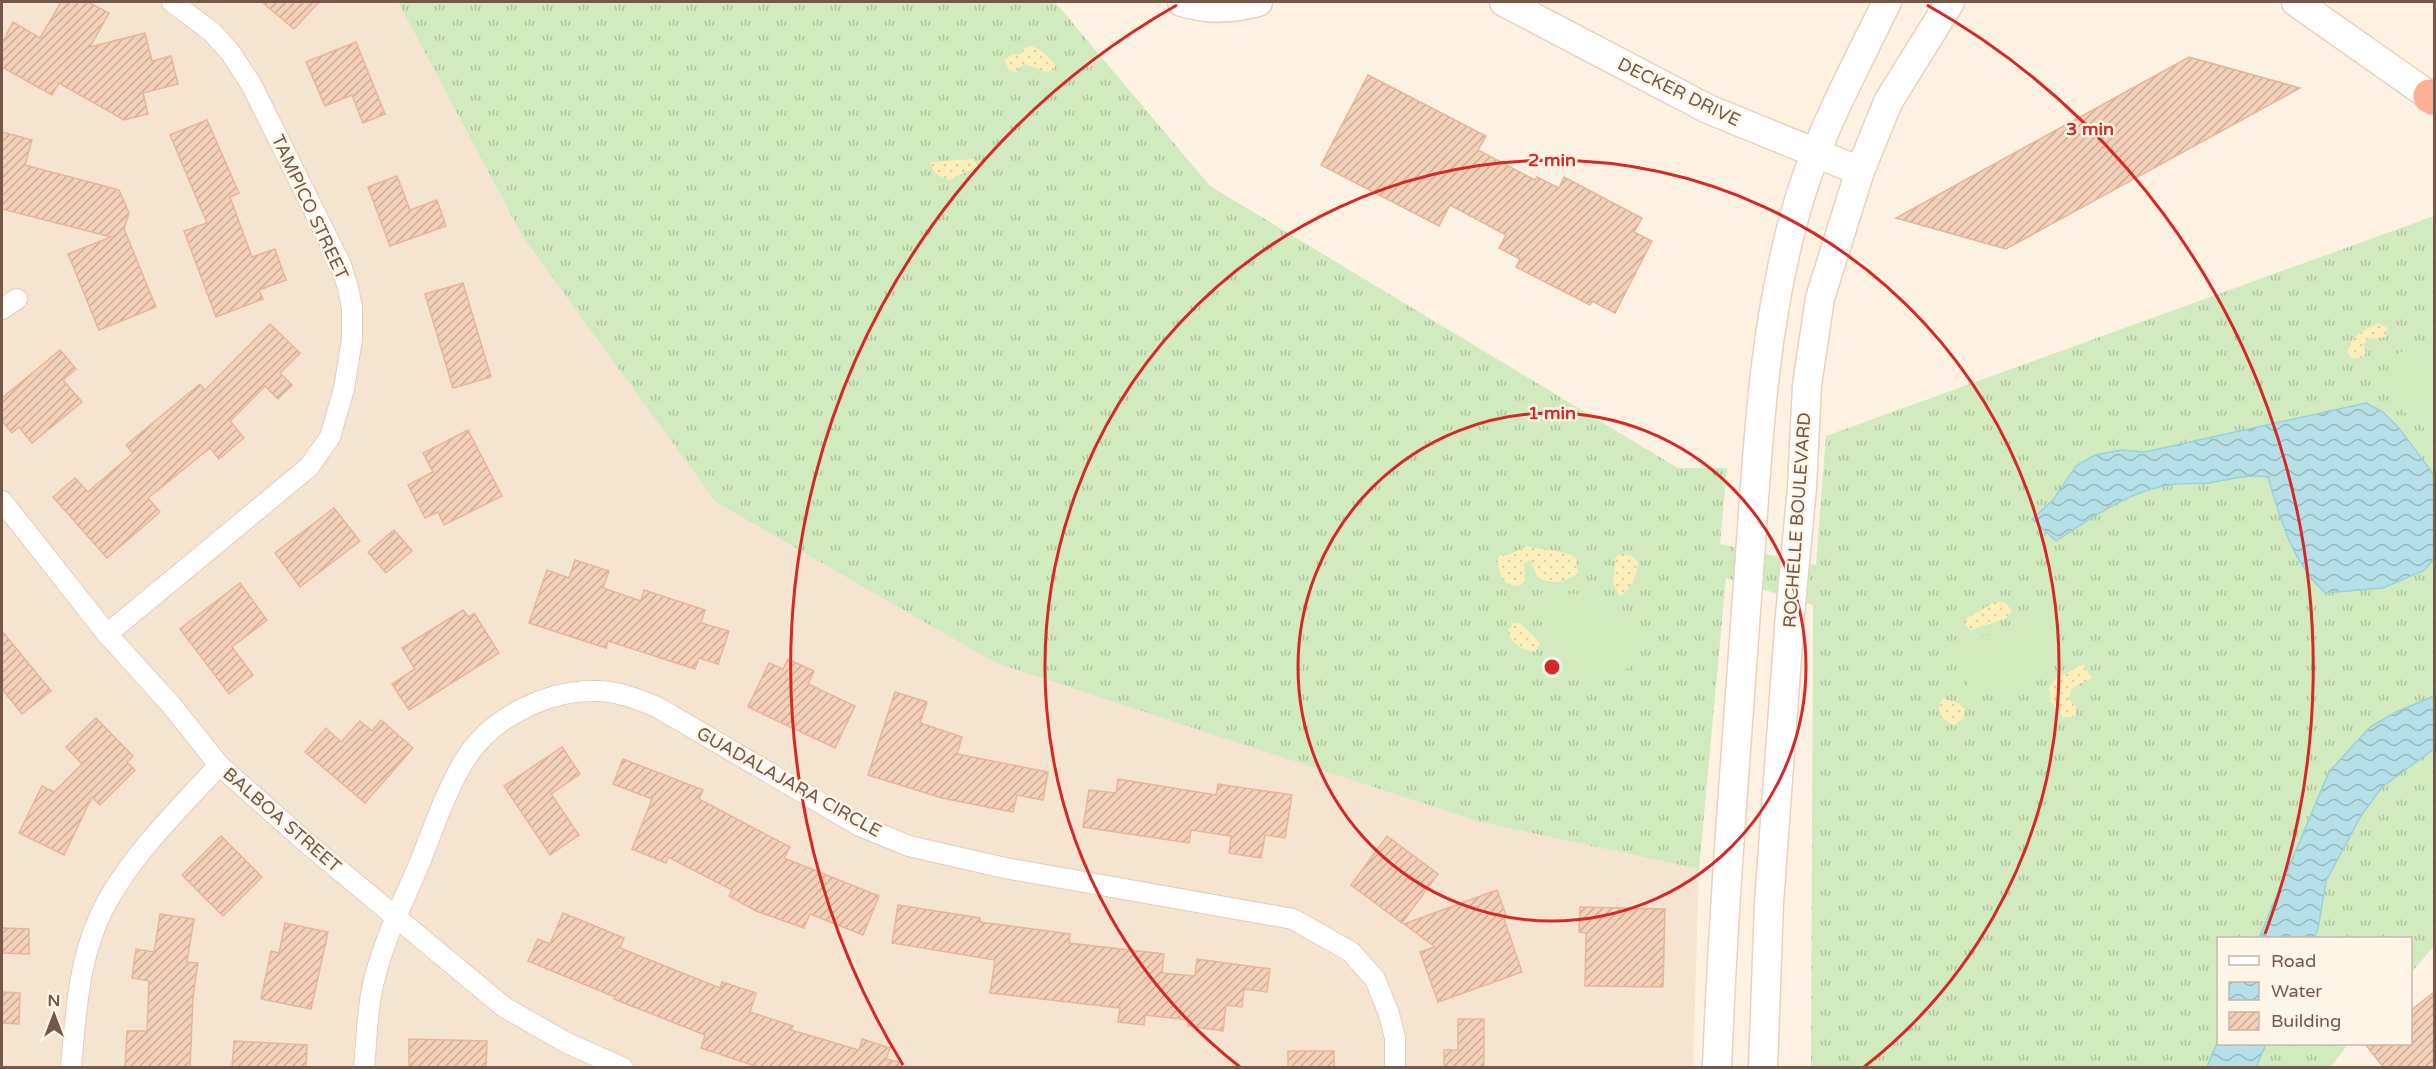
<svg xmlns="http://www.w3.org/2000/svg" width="2436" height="1069" font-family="'Varela Round',sans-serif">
  <defs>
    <pattern id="grass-tufts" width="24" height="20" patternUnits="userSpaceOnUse" patternTransform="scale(1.5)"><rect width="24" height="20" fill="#d1ebbf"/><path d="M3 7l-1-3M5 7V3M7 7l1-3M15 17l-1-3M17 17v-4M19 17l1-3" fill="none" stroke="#aec19d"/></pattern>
    <pattern id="sand-dots" width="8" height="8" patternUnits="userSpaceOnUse" patternTransform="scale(1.5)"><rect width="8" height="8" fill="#feefba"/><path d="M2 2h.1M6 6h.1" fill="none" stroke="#ddcfa1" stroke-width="1.8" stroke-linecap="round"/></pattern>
    <pattern id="water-waves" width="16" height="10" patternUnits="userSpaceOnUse" patternTransform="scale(1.5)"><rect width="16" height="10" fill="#b5e0e7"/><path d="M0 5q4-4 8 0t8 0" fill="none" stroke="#98b8bd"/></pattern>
    <pattern id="building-hatch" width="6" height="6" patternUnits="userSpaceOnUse" patternTransform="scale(1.5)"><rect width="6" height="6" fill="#f4d0b8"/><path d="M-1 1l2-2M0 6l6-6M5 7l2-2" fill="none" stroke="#caac97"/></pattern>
  </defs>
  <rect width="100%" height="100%" fill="#fdf2e1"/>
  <polygon fill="#f5e4cf" points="2,2 398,2 523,237 1480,822 1699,869 1693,1067 2,1068"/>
  <polygon fill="url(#grass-tufts)" points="398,2 1055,2 1210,186 1678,468 1727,468 1720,544 1816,565 1826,436 2434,216 2434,946 2411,973 2410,938 2218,938 2218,1044 2348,1044 2331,1067 1811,1067 1813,605 1726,578 1699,869 1480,822 996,663 716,502 523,237"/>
  <g fill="url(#sand-dots)">
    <polygon points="1031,46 1043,52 1055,64 1055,70 1046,72 1024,64 1016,72 1009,70 1005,60 1012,54 1021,54 1024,48"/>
    <path d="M973 159 978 167 949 180C939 177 933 173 930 162Z"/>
    <path d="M2378 323 2387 328 2385 337 2368 339 2363 345 2366 353 2361 358H2352L2348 353C2348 337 2366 329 2378 323Z"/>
    <path d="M1526 546C1540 550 1566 550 1576 558L1578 573C1565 583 1553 584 1538 578L1530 560 1524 564 1525 580 1521 585C1503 588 1502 578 1497 562L1500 555H1509Z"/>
    <path d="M1623 554 1632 556 1638 562C1637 576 1632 589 1620 596L1613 584 1616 556Z"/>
    <polygon points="1995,602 2005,602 2012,611 2005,619 1971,630 1965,625 1967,618"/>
    <path d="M1513 623H1520L1540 643 1535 652C1521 649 1511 645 1508 630Z"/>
    <polygon points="2083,664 2092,678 2072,688 2068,698 2076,706 2075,717 2063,717 2051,702 2049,688 2055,680"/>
    <path d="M1943 699 1956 702 1965 709 1963 719 1953 725C1943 720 1939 716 1939 705Z"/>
  </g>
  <g fill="#d1ebbf">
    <polygon points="2404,351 2434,356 2434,436 2403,411 2384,387 2390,357"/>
    <path d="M1541 593 1587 595 1610 604 1624 619 1635 641 1632 665C1622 671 1611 681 1599 682 1553 686 1537 629 1541 593Z"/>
    <polygon points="2025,617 2044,617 2060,638 2054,662 2044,676 1971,696 1962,663 1966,641 2008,630"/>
  </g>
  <g fill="url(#water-waves)" stroke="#9bcfd9" stroke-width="1.5">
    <path d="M2366 403 2383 412 2399 428 2434 475V558L2425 570 2383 588 2325 593C2291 560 2281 521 2268 477 2248 474 2229 479 2209 483 2198 484 2187 483 2176 484 2131 489 2093 517 2056 541L2032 519 2053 500 2076 466 2095 455 2122 450 2145 452Z"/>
    <polygon points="2434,696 2434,749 2382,787 2361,816 2326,881 2318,929 2314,938 2259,938 2329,772 2370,727 2396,712"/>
    <polygon points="2218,1040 2218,1044 2266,1044 2256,1067 2207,1067"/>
  </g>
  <g fill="url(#building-hatch)" stroke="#e7b697" stroke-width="1.5">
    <polygon points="61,2 88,2 109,13 90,47 145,33 152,61 171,56 178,84 143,93 148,114 124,120 59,83 52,95 2,67 2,43 13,22 40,38"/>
    <polygon points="262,2 319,2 294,29"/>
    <polygon points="356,42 385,114 363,123 352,95 325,106 306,62"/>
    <polygon points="2189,57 2300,88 2006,249 1896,218"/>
    <polygon points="1368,75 1486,136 1478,150 1535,180 1537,177 1559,188 1564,177 1642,218 1634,232 1652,241 1615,313 1592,301 1590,305 1516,267 1520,259 1499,248 1506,235 1450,205 1439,226 1321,165"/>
    <polygon points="207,120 239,193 230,197 252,257 275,249 286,280 259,290 263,299 216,317 184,231 207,223 170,135"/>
    <polygon points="2,132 32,140 25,165 119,190 129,213 124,229 156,307 99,330 68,254 111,237 2,209"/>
    <polygon points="397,176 410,210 437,200 446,226 390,246 368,187"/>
    <polygon points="463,283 491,377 453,388 425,294"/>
    <polygon points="270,324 300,353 280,373 292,385 278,399 265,386 230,421 244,438 219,459 210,448 148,498 160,512 107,558 53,497 75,478 88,492 133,453 126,445 200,384 205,390"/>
    <polygon points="60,350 76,369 63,380 82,402 32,443 19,427 12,433 2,421 2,398"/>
    <polygon points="468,430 502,496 444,525 438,512 425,518 408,485 433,472 423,453"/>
    <polygon points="334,508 360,541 300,587 275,553"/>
    <polygon points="394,530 412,551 386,573 368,552"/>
    <polygon points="575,560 609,571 603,588 641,601 644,590 705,610 701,623 729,631 718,664 699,658 695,669 608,641 606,648 529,623 547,570 569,578"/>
    <polygon points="240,583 267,620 232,647 253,675 229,694 180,629"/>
    <polygon points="463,610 469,617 474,613 499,653 409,710 392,684 415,669 402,648"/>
    <polygon points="2,631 51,691 22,714 2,689"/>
    <polygon points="788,659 814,671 808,684 855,706 835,748 748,707 769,663 783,669"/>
    <polygon points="895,692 927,702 920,723 962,737 957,754 1048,772 1043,800 1017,795 1013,812 942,798 868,775"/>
    <polygon points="96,718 133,756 127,762 135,770 100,805 92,797 64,855 19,833 42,786 54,792 82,764 66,747"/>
    <polygon points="381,720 413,748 365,803 305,752 326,728 341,742 360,721 372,731"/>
    <polygon points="562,747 580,774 551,794 579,835 550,855 504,786"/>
    <polygon points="623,759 703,790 699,799 790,847 784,858 879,896 863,935 810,914 804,928 756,911 729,896 732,890 668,857 666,863 632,849 652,799 613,784"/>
    <polygon points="1118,779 1216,795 1218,784 1292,795 1285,838 1265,835 1261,858 1229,853 1231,836 1191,830 1189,843 1083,827 1089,790 1116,793"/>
    <polygon points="221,836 262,877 223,916 182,875"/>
    <polygon points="1387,836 1438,874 1402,923 1351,885"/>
    <polygon points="1497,890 1506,915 1503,916 1522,972 1438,1002 1420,952 1435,947 1404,924"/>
    <polygon points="898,905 980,918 980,922 1070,934 1069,943 1164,954 1162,973 1195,976 1197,959 1270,969 1267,992 1244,989 1242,1007 1226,1005 1223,1031 1188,1026 1189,1020 1145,1015 1144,1025 1118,1022 1120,1008 990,993 995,960 892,943"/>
    <polygon points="1580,907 1665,909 1663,987 1585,986 1586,933 1579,932"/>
    <polygon points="563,913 624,938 620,948 720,988 722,982 756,993 750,1012 793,1026 791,1030 859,1050 862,1039 890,1048 886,1059 902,1063 901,1068 761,1068 701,1048 705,1035 614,999 615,997 528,961 538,939 550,944"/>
    <polygon points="160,914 194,919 187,962 198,963 193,997 190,1068 125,1068 127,1031 147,1031 149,981 132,978 136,949 154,952"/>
    <polygon points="285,923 328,932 311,1009 261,999 271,951 279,953"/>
    <polygon points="2,928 29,929 29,954 2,953"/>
    <polygon points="2,992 20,993 19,1024 2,1023"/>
    <polygon points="2434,992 2434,1068 2384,1068 2365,1044 2410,1044 2410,1011"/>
    <polygon points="1458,1019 1484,1019 1484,1068 1444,1068 1444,1050 1458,1050"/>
    <polygon points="409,1039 487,1041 486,1068 409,1068"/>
    <polygon points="234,1041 307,1045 306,1068 232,1068"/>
    <rect x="1288" y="1051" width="46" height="17"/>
  </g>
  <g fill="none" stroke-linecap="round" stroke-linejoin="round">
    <g stroke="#e2cebd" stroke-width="22">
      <g id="street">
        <polyline points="2,309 17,299"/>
        <polyline points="2,501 107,634 172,706 219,765 308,844 504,1007 567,1043 623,1068"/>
        <polyline points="107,634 309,467 330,437 344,389 352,339 352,308 348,288 341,265 251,84 230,52 212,32 172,2"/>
        <path d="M71 1068C76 1009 79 947 111 895 139 847 182 806 219 765"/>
        <path d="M364 1068C367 1037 367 1006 375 977 385 937 404 900 420 862 434 827 446 790 466 758 492 717 548 690 596 691 618 691 637 699 657 707L860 826 909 846 1005 868 1293 919 1351 952 1375 979 1389 1014 1395 1038V1068"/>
      </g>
    </g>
    <g stroke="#e9d1bc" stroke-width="31">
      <g id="secondary">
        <path d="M1182 2C1209 10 1231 9 1258 2"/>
        <polyline points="1504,2 1708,109 1860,171"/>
        <polyline points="2296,2 2434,99"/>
        <path d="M1717 1068C1723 911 1736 754 1747 597 1757 470 1760 342 1794 218 1814 142 1853 72 1887 2"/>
        <polyline points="1763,1068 1769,903 1790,615 1802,487 1807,385 1820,298 1860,171 1888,102 1950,2"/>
      </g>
    </g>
    <g stroke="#dbd4cf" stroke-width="35">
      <polyline id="highway" points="2430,96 2434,98"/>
    </g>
    <use href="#street" stroke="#fff" stroke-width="20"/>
    <use href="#secondary" stroke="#fff" stroke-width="28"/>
    <use href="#highway" stroke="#fab095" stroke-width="33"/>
  </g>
  <g fill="none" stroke="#d62828" stroke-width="3">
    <circle cx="1552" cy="667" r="254"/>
    <path d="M1240 1067A507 507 0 1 1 1864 1067"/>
    <path d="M903 1065A761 761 0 0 1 1177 5M1927 5A761 761 0 0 1 2265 934"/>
  </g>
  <g text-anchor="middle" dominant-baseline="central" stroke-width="5" stroke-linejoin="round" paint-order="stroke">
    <g font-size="18" fill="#755847" stroke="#fff6e8">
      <text transform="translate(1679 92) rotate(26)">DECKER DRIVE</text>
      <text transform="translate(310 207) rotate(65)">TAMPICO STREET</text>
      <text transform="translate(1797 520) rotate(-86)">ROCHELLE BOULEVARD</text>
      <text transform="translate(789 782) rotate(29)">GUADALAJARA CIRCLE</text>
      <text transform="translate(282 820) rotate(41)">BALBOA STREET</text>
    </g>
  </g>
  <circle cx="1552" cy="667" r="9" fill="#d62828" stroke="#fff6e8" stroke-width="3"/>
  <g font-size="18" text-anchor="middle" font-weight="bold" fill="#d62828" stroke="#fff6e8" stroke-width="5" stroke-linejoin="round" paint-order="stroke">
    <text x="2090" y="135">3 min</text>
    <text x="1552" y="166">2 min</text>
    <text x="1552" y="419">1 min</text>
  </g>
  <rect width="2436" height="1069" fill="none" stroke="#755847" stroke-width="6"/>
  <rect x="2217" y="937" width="195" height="108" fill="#fff6e8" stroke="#c8b7a8" stroke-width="1.5"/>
  <rect x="2229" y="956" width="30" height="9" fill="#ffffff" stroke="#c8b7a8" stroke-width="1.5"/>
  <text x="2271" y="967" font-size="18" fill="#755847">Road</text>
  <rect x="2229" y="982" width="30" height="18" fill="url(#water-waves)" stroke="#c8b7a8" stroke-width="1.5"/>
  <text x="2271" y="997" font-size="18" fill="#755847">Water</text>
  <rect x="2229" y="1012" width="30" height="18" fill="url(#building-hatch)" stroke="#c8b7a8" stroke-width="1.5"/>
  <text x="2271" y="1027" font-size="18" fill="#755847">Building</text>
  <g transform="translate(54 1015)" stroke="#fff6e8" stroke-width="4.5" paint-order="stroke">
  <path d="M0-4.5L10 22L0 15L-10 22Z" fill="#755847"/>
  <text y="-9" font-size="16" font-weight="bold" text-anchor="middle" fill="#755847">N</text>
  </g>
</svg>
